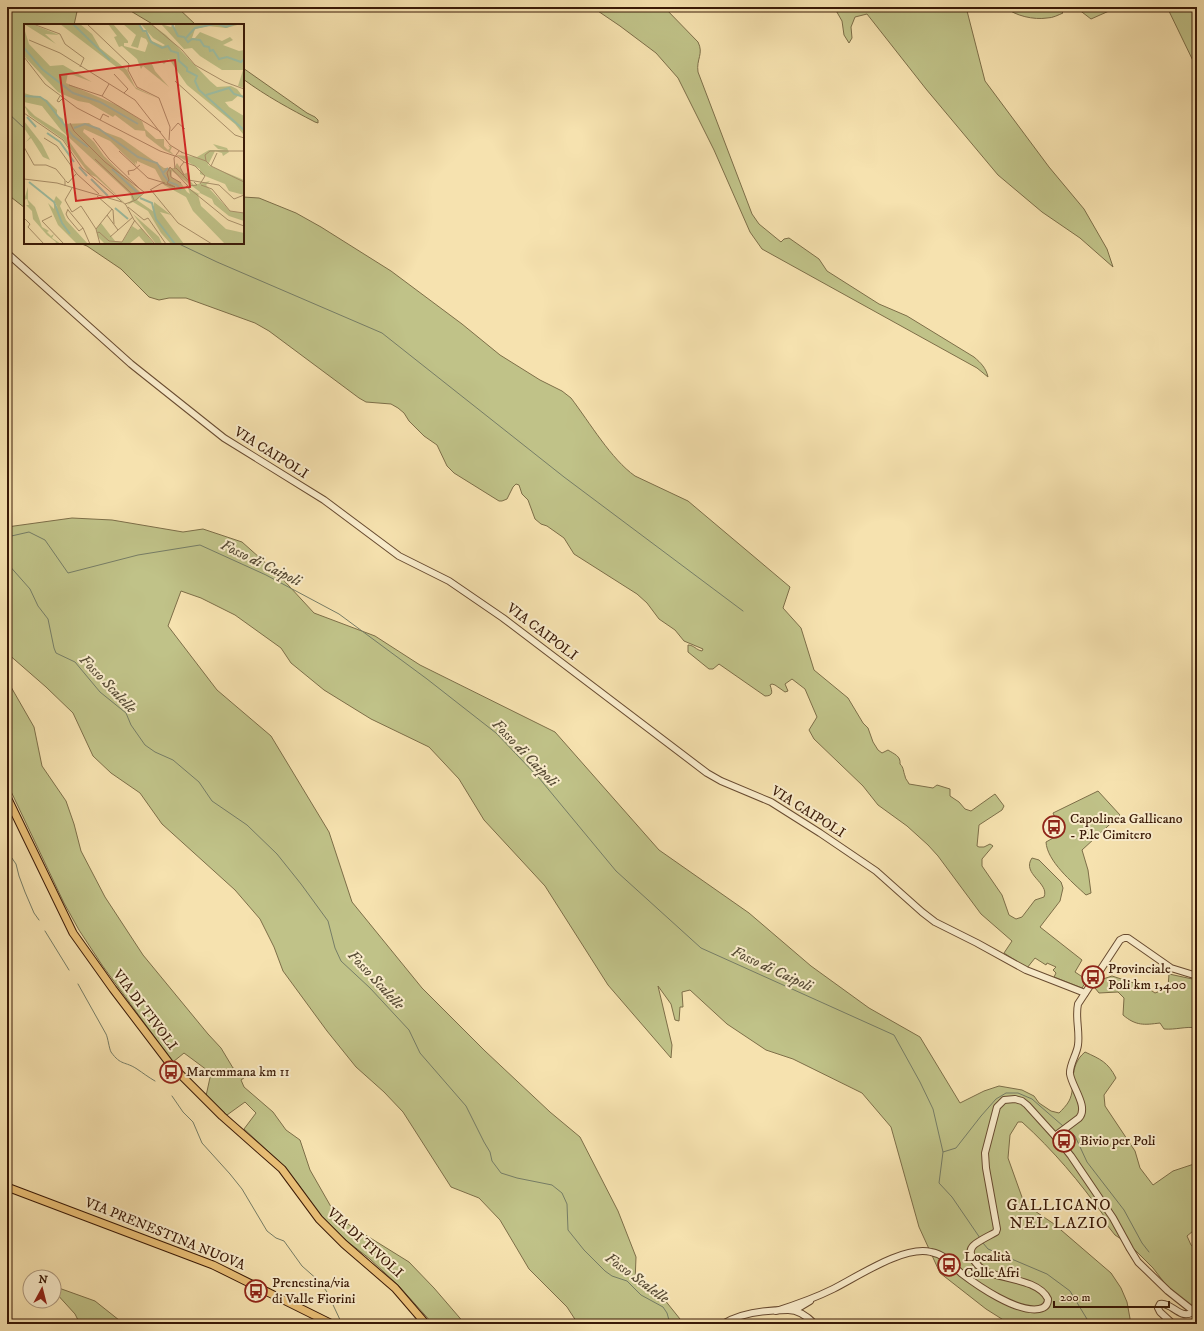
<svg xmlns="http://www.w3.org/2000/svg" width="1204" height="1331" font-family="'IM FELL DW Pica',serif">
  <rect width="100%" height="100%" fill="#f6e2af"/>
  <filter id="stains"><feTurbulence type="fractalNoise" baseFrequency=".005" numOctaves="4"/><feColorMatrix values="0 0 0 0 .2 0 0 0 0 .09 0 0 0 0 .02 0 0 0 .5 -.17"/></filter>
  <radialGradient id="worn" r=".72"><stop offset=".6" stop-color="#630" stop-opacity="0"/><stop offset="1" stop-color="#630" stop-opacity=".3"/></radialGradient>
  <g fill="#c0c288" stroke="#7d6e48">
    <polygon points="7,7 78,7 74,25 25,25 25,208 7,194"/>
    <polygon points="124,7 177,7 196,25 154,25"/>
    <path d="M592 7H664L698 42C704 54 696 59 698 72L752 214 759 224 781 242 784 239 789 238 819 259 827 271 879 304 907 316 974 357C981 363 986 368 988 377L977 368 762 249 750 232 714 150 678 78 656 53 620 26Z"/>
    <polygon points="834,7 966,7 985,81 1049,167 1084,209 1107,249 1113,267 1080,238 1042,212 998,175 926,89 867,14 855,17 851,27 852,38 849,43 844,35 842,21"/>
    <path d="M1005 7H1057L1063 13C1058 15 1053 18 1047 18 1034 20 1015 16 1005 7Z"/>
    <polygon points="1077,7 1118,7 1091,19 1078,9"/>
    <polygon points="1167,7 1197,7 1197,69"/>
    <path d="M243 68 307 113 315 117 318 120V123L315 122C290 109 266 96 243 79Z"/>
    <path d="M243 197 259 198 296 213 321 227 391 271 462 324 500 355 540 380 562 391 571 398C590 423 611 459 635 476L688 501 790 587 783 608 801 628 814 670 848 698 863 723 868 728 873 742 878 750 882 753 888 750C894 754 901 756 900 764 904 768 903 771 905 776 905 779 908 781 909 784L933 788 937 785 950 789V796L959 802 965 809 971 811 995 794 1004 806 1002 810 979 825 977 846 979 847H984L990 844 993 846 982 859V866L1002 895 1009 915 1016 919 1022 917 1035 900 1044 897C1050 883 1021 874 1032 858L1039 860 1061 882 1063 888 1060 901 1040 927 1082 960 1075 972 1087 980 1082 988 1054 977 1056 973 1053 970 1056 967 1047 963 1046 965 1035 958 1027 968 1004 953 1012 941 981 914 938 856 928 845 907 826 878 805 863 786 814 739 809 730 817 717 805 689 792 679 785 684 788 691 785 692 775 685 772 684 770 685C772 691 774 696 765 696L719 664 713 669H709L688 652V645C694 645 696 650 702 651L703 649 684 641 675 630 659 619 647 603 637 594 574 554 564 538 547 526 541 524 535 519 528 500 522 494 519 485 516 484 513 487 507 499 502 501H499L454 473 447 466 437 445 424 436 409 421 404 413 398 408 391 404 366 402 359 398 269 331 255 323 186 298H169L159 300 149 297 121 269 87 246 79 243H243Z"/>
    <path d="M72 518 112 520 183 532 203 529 242 542 278 574 314 613 375 636 420 665 555 732 659 850 749 913 811 966 869 1008 920 1037 960 1103 984 1091 999 1086 1022 1090 1034 1096 1039 1103 1051 1111 1059 1113C1062 1110 1067 1105 1069 1101 1077 1086 1067 1067 1085 1052 1100 1059 1108 1062 1116 1078L1104 1095 1105 1106 1135 1151 1140 1168 1153 1185 1173 1171 1197 1163V1231H1193L1187 1236 1191 1245 1197 1250V1309L1170 1290 1153 1268 1130 1245 1115 1235 1103 1220 1104 1216C1080 1182 1053 1150 1022 1122H1018L1010 1135 1008 1158 1023 1200 1029 1207 1054 1224 1111 1273 1121 1288 1127 1302 1131 1324H1013L1005 1321 986 1309 940 1273 919 1227 891 1127 862 1093 793 1059 766 1050 727 1024 690 990 682 992 683 1007H680L679 1021 675 1020 671 1004 658 986 672 1045 671 1058 608 985 545 886 484 820 459 779 429 747 371 719 324 690 291 663 281 648 235 615 201 598 181 591 168 626 217 690 271 736 329 832 352 902 422 988 485 1051 550 1112 580 1137 618 1211 636 1257 635 1283 664 1299 684 1324H578L567 1307 529 1269 500 1220 479 1198 451 1187 403 1112 384 1092 356 1067 327 1031 283 971 274 947 260 919 235 890 162 824 140 793 111 773 93 756 73 713 46 687 7 653V527Z"/>
    <polygon points="7,680 34,727 42,766 66,801 74,824 81,851 105,897 143,955 208,1034 221,1048 233,1068 248,1075 241,1080 244,1087 273,1112 286,1130 300,1140 310,1170 334,1212 343,1221 409,1262 434,1288 465,1324 433,1324 398,1285 370,1259 334,1231 319,1215 299,1185 281,1163 244,1129 256,1113 245,1102 227,1115 206,1096 211,1073 184,1053 173,1062 102,965 79,930 64,903 7,783"/>
    <path d="M1098 791 1120 815 1082 850 1088 870 1091 893 1086 895C1072 882 1047 861 1046 842L1062 833 1053 813Z"/>
    <path d="M1169 974 1197 980V1028C1186 1026 1176 1030 1164 1029L1160 1023C1144 1025 1136 1026 1123 1015L1124 998 1118 992 1099 993 1095 988 1100 980 1112 976 1146 987 1155 993 1168 988Z"/>
    <polygon points="56,1287 95,1301 124,1324 80,1324 75,1314 55,1292"/>
  </g>
  <g fill="none" stroke-linecap="round" stroke-linejoin="round">
    <g stroke="#767d66" stroke-width="1">
      <polyline points="7,112 25,129"/>
      <polyline points="177,243 217,262 382,333 564,477 743,611"/>
      <polyline points="7,537 29,532 45,540 68,573 138,555 200,545 266,575 339,614 427,679 496,733 539,778 616,871 701,948 894,1035 920,1082 933,1109 943,1152 956,1148 981,1116 996,1099 1006,1093 1018,1093 1032,1099 1063,1126"/>
      <polyline points="7,563 30,589 38,606 48,619 54,648 56,653 75,662 100,692 126,713 131,725 145,745 155,752 173,760 199,782 212,801 247,825 277,854 301,884 328,921 335,948 341,961 370,988 409,1030 420,1053 466,1106 484,1142 490,1152 492,1161 501,1173 517,1178 552,1185 562,1193 567,1204 568,1230 584,1250 605,1271 612,1276 627,1281 641,1295 663,1307 667,1313 669,1320 666,1324"/>
      <polyline points="7,851 16,864 19,876 25,892 34,913 39,920"/>
      <polyline points="45,931 69,970"/>
      <path d="M78 984 106 1034C108 1038 109 1048 111 1052 121 1066 125 1061 137 1069 143 1073 148 1077 155 1081"/>
      <polyline points="172,1096 183,1112 193,1122 202,1143 230,1174 242,1189 267,1231 276,1238 284,1241 302,1266 319,1281 327,1292 342,1324"/>
      <polyline points="1069,1130 1075,1136 1087,1162 1124,1210 1142,1243 1149,1252"/>
      <polyline points="943,1152 939,1183 952,1197 980,1238"/>
      <polyline points="983,1243 988,1249 1047,1274 1070,1291 1090,1324"/>
    </g>
    <g stroke="#694c31" stroke-width="8">
      <g id="minor">
        <polyline points="7,253 131,364 224,438 324,500 399,556 449,581 503,618 707,773 721,781 771,802 820,833 876,871 922,912 935,922 977,943 1026,970 1085,993"/>
        <path d="M1055 1136 1079 1118C1089 1107 1072 1087 1070 1074 1069 1065 1077 1054 1078 1045 1080 1031 1075 1018 1078 1004L1120 940 1124 938H1128L1171 968 1197 976"/>
        <polyline points="795,1310 810,1301"/>
        <path d="M776 1311C795 1305 815 1298 833 1289 857 1277 904 1245 931 1252 936 1253 941 1255 945 1258 950 1262 955 1268 961 1273 978 1286 1017 1313 1039 1309 1045 1308 1048 1305 1048 1299 1039 1280 1004 1279 987 1272 979 1268 964 1254 974 1245 980 1240 989 1236 996 1232L997 1229 986 1168 985 1153 997 1107 1004 1100 1015 1099 1022 1101 1027 1105 1055 1136 1071 1156 1113 1218 1130 1249 1138 1262 1168 1291 1192 1310 1191 1313C1180 1319 1171 1302 1160 1304L1158 1308 1160 1312 1173 1324"/>
        <path d="M723 1324C742 1312 766 1310 788 1310 799 1310 807 1316 815 1324"/>
      </g>
    </g>
    <g stroke="#3a1a07" stroke-width="9">
      <g id="major">
        <polyline points="7,797 73,933 113,989 170,1064 222,1116 282,1169 319,1219 344,1244 395,1288 426,1324"/>
        <polyline points="7,1187 213,1265 332,1324"/>
      </g>
    </g>
    <use href="#minor" stroke="#f9eccb" stroke-width="6"/>
    <use href="#major" stroke="#ebc178" stroke-width="7"/>
  </g>
  <defs>
    <g id="bus-ring" transform="scale(1.15)"><circle r="9.5" fill="#f9eccb" stroke="#8f2418" stroke-width="1.5"/><path d="M-5-6H5V4H4V6H2V4H-2V6H-4V4H-5ZM-3.5-4V0h7V-4ZM-3.5 1.2v1.5H-2V1.2ZM2 1.2v1.5H3.5V1.2Z" fill="#8f2418"/></g>
  </defs>
  <g fill-rule="evenodd">
    <use href="#bus-ring" x="1054" y="827"/>
    <use href="#bus-ring" x="1093" y="977"/>
    <use href="#bus-ring" x="171" y="1072"/>
    <use href="#bus-ring" x="1064" y="1141"/>
    <use href="#bus-ring" x="949" y="1265"/>
    <use href="#bus-ring" x="256" y="1291"/>
  </g>
  <g text-anchor="middle" dominant-baseline="central" stroke-width="4" stroke-linejoin="round" paint-order="stroke">
    <g font-size="14" fill="#3a1a07" stroke="#f9eccb">
      <text transform="translate(271 453) rotate(32)">VIA CAIPOLI</text>
      <text transform="translate(542 632) rotate(37)">VIA CAIPOLI</text>
      <text transform="translate(808 812) rotate(32)">VIA CAIPOLI</text>
      <text transform="translate(145 1010) rotate(53)">VIA DI TIVOLI</text>
      <text transform="translate(165 1234) rotate(22)">VIA PRENESTINA NUOVA</text>
      <text transform="translate(365 1243) rotate(42)">VIA DI TIVOLI</text>
    </g>
    <g font-size="14" fill="#3a1a07" stroke="#f9eccb" text-anchor="start">
      <text x="1070" y="819">Capolinea Gallicano<tspan x="1070" dy="16">- P.le Cimitero</tspan></text>
      <text x="1108" y="969">Provinciale<tspan x="1108" dy="16">Poli km 1,400</tspan></text>
      <text x="186" y="1072">Maremmana km 11</text>
      <text x="1080" y="1141">Bivio per Poli</text>
      <text x="964" y="1257">Località<tspan x="964" dy="16">Colle Afri</tspan></text>
      <text x="272" y="1283">Prenestina/via<tspan x="272" dy="16">di Valle Fiorini</tspan></text>
    </g>
    <g font-size="15" font-style="italic" fill="#584c36" stroke="#f9eccb">
      <text transform="translate(261 563) rotate(26)">Fosso di Caipoli</text>
      <text transform="translate(108 684) rotate(46)">Fosso Scalelle</text>
      <text transform="translate(525 753) rotate(46)">Fosso di Caipoli</text>
      <text transform="translate(772 969) rotate(25)">Fosso di Caipoli</text>
      <text transform="translate(376 980) rotate(47)">Fosso Scalelle</text>
      <text transform="translate(637 1278) rotate(36)">Fosso Scalelle</text>
    </g>
    <g font-size="16" letter-spacing="1" fill="#3a1a07" stroke="#f9eccb">
      <text x="1059" y="1205">GALLICANO<tspan x="1059" dy="18">NEL LAZIO</tspan></text>
    </g>
  </g>
  <g transform="translate(24 24)">
    <rect width="220" height="220" fill="#f6e2af"/>
    <path d="M0 0H8L35 11 21 10 32 20ZM36 0H56L68 10 76 24 103 46 111 63 133 74 112 65 99 48ZM84 0H89L104 17V19H100V22L121 28 124 19 122 15 117 13 114 24 107 22 112 11 99 0H115L128 17 139 22 141 21 129 14 117 0H127L142 11 186 57 193 63 207 62 213 65 220 74 215 71 208 77 201 78 205 83 220 92V117L219 110 211 100 163 61 145 35 140 40 135 36 137 39 128 40 131 47 145 63 119 42 117 45 113 35 98 22 95 23 90 13 93 12ZM137 0 147 3 149 0 151 6V0H217L202 4 184 2 171 5 168 14H171L176 8 198 17 206 13 209 16 199 21 215 27 220 26V64L214 62 219 46H198L176 32 168 24 160 25ZM0 4 5 20 26 42 39 41 68 58 44 49 42 59 95 82 118 97 121 105 132 115H140V122L144 126 146 124 144 121 148 123 146 127 150 131 140 126 122 112 121 107 111 106 91 91 89 93 65 79 54 77 34 68 0 32ZM0 69 23 76 33 86V91L39 95 40 100 65 99 73 105 97 114 140 144H150L153 139 160 150 165 148 166 153 164 155 170 161 186 157 182 161 206 187 220 189V197L205 192 190 180 188 175 176 169 174 171 177 182 202 205 220 209V220H201L169 187 162 173 140 161 131 145 113 137V140L111 138 112 142 86 117 60 105 59 108 70 118 80 132 118 170 113 176 130 188V178L147 191 136 188 160 220H147L137 209 124 187 109 178 103 181 108 176 106 170 37 106 18 82 0 78ZM148 147 176 168 175 170 164 164 166 170 163 168 157 159 147 153ZM0 81 11 92 41 111 61 140 102 180 72 153 65 150 39 115 5 91ZM0 97 18 120 26 136 19 133 7 114 2 118 6 113 0 104ZM189 120 203 124 205 128 199 132 198 129 191 127 184 141 220 156V171L205 167 201 160 176 150V145L152 131 173 133 185 126H201L194 125ZM4 163V176L11 183 18 203 25 207 23 208 27 212 30 210 28 214 37 220H31L32 218 23 211 9 195 8 187 2 181H5L3 175 0 176ZM32 172 38 178 36 182 42 196 64 220H53L34 201 24 179 30 185V179L34 184 30 177ZM109 190 135 213 138 220H132ZM77 199 91 217H83L98 218 108 202 114 206 117 204 130 220H122L115 212 105 220H81L74 213 72 205Z" fill="#c0c288" fill-rule="evenodd"/>
    <path fill="none" stroke="#9ebfa5" stroke-width="2" d="M49 0 86 36M115 0 119 7H122L127 18 138 24 144 22 147 27 154 29 155 37 163 44V47L173 52 171 57 175 66 220 106M148 0 154 12 160 13 164 18 168 15 176 16 180 22 185 23 186 27 189 26 195 35 203 33 217 38 220 35M194 0 202 3 210 0M161 15 171 4 191 0M0 24 18 45 49 69 76 78 114 100M182 71 205 64 210 70 220 73M0 72 16 73 22 77 49 112 64 123M3 93 12 103M50 104 61 100 75 105 114 133 133 139 139 149 144 144M23 109 36 118 50 138M55 143 63 152M88 145 116 171M139 150 145 158 153 161 157 166M67 155 84 172M5 158 30 178 38 199 46 210M116 174 128 179 132 195 151 220M91 184 104 195"/>
    <path fill="none" stroke="#ab926c" stroke-width="1" d="M9 0 36 10 41 20 60 34 56 43M63 0 105 40 104 46 113 63 135 74 146 103 145 116M127 0 158 26 171 41 201 58 220 65M5 16 36 29 111 76 146 121 159 129M0 33 21 60 53 84 136 127 154 133 160 138 156 143 160 151M90 50 104 65 100 69M151 57 211 111 220 114M45 61 78 72 137 108M36 72 33 77 35 78 39 74M78 72 85 60M0 89 39 116 58 144 102 181 110 196 131 220M76 96 79 90 85 93M46 99 50 107 81 138 120 168M147 107 154 99 161 105M20 114 33 122 53 150 75 170M69 114 85 135 115 164M0 123 10 141H22L32 145 41 156V162M95 127 124 154 141 159M157 128 182 137 181 131 186 127H220M71 135 107 169 110 176M182 137 187 142 193 129M160 138 171 142 181 152 176 160M187 142 220 158M152 144 164 156 195 161 210 175 220 171M151 145 150 134 155 127M146 146 147 153 157 159M105 151 104 147 110 146 116 141M0 155 33 159 98 178M145 156 143 149 146 143 164 162M42 157 44 159 52 150M177 161 188 165 206 187 220 189M162 162 204 196 220 202M165 162 173 161 170 158M48 164 41 176 48 188 57 182M126 166 138 159 151 163 143 159 145 156M127 166 154 199 188 220M73 172 89 186 90 200M101 180 112 176 121 168M57 182 72 205 76 220M104 183 120 196 124 194 142 220M44 185 42 190 44 194 55 207 59 204M44 186 59 204 66 220M83 191 94 206M28 192 18 197 40 220M0 194 6 200 4 203 20 220M72 205 88 185M73 209 75 208 85 217 98 218 111 196M86 213 109 193"/>
    <path fill="#d62828" fill-opacity="0.15" stroke="#d62828" stroke-width="2" d="M151 36 166 163 52 177 36 51Z"/>
    <rect width="220" height="220" fill="none" stroke="#3a1a07" stroke-width="2"/>
  </g>
  <rect width="1204" height="1331" fill="none" stroke="#f6e2af" stroke-width="24"/>
  <rect x="8" y="8" width="1188" height="1315" fill="none" stroke="#3a1a07" stroke-width="2"/>
  <rect x="12" y="12" width="1180" height="1307" fill="none" stroke="#3a1a07"/>
  <g transform="translate(42 1289) rotate(7)"><circle r="19" fill="#f9eccb" stroke="#ad987d"/>
  <path d="M0-3L7 15L0 10L-7 15Z" fill="#8f2418"/>
  <text y="-6" font-size="11" font-weight="bold" text-anchor="middle" fill="#3a1a07">N</text>
  </g>
  <path d="M1054 1301v6h115v-6" fill="none" stroke="#3a1a07" stroke-width="2"/>
  <text x="1060" y="1301" font-size="12" fill="#3a1a07" stroke="#f9eccb" stroke-width="3" paint-order="stroke">200 m</text>
  <rect width="100%" height="100%" filter="url(#stains)"/>
  <rect width="100%" height="100%" fill="url(#worn)"/>
</svg>
